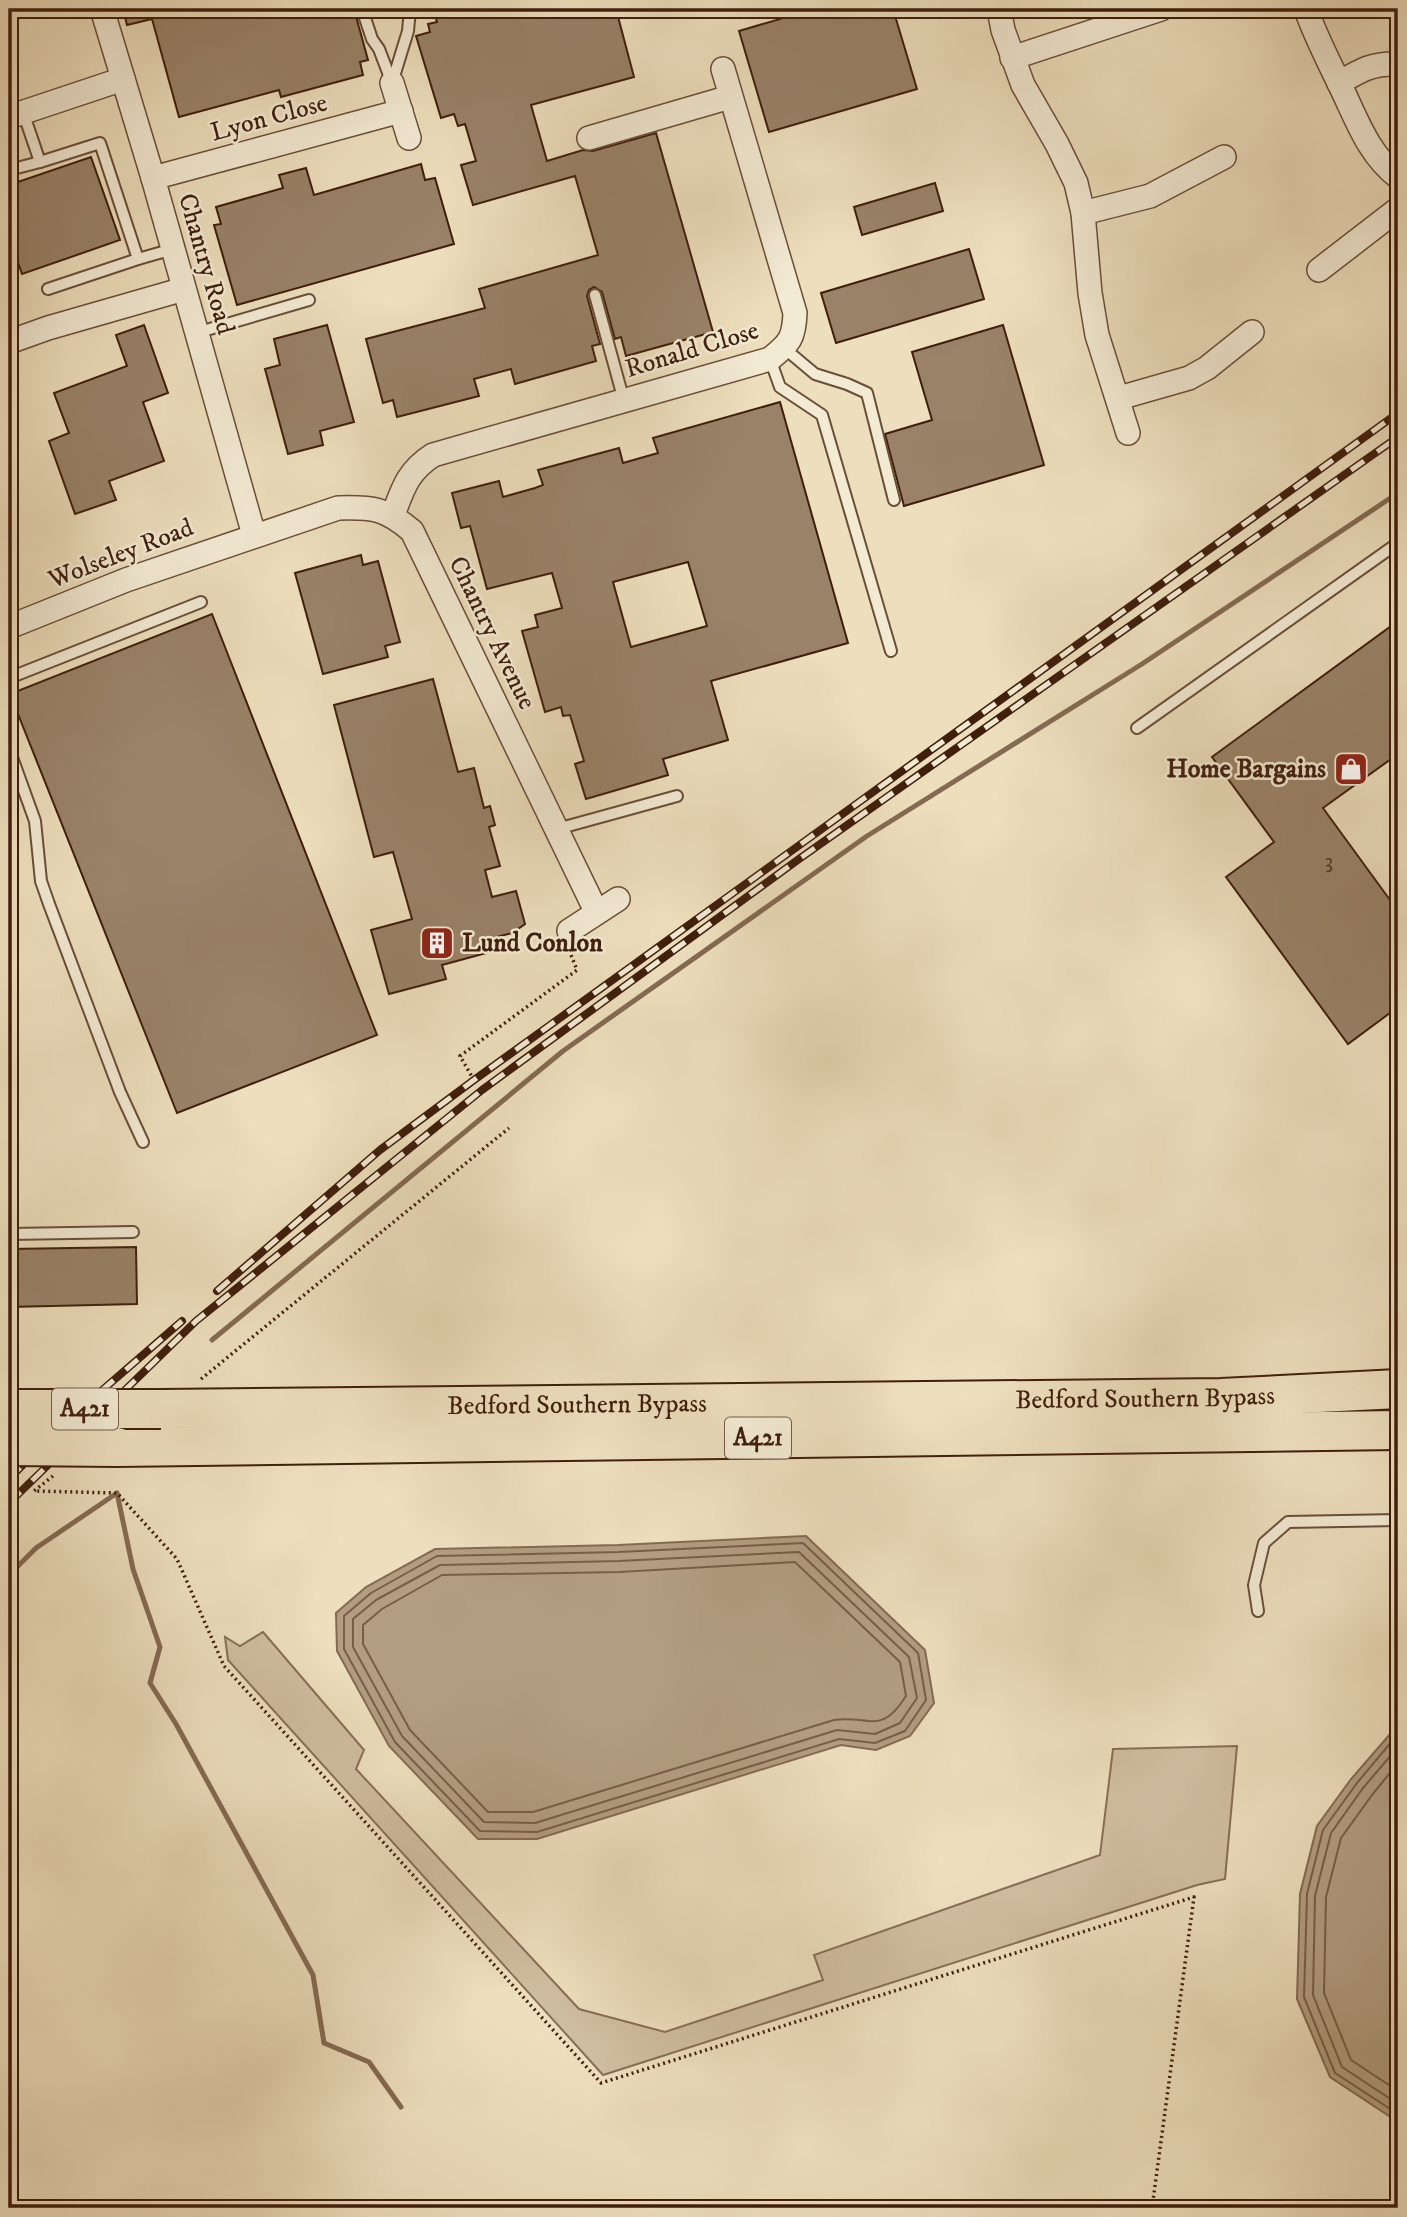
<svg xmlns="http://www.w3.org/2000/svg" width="1407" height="2217" font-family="'IM FELL DW Pica',serif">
  <rect width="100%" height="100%" fill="#eddebd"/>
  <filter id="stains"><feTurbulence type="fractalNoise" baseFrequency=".00286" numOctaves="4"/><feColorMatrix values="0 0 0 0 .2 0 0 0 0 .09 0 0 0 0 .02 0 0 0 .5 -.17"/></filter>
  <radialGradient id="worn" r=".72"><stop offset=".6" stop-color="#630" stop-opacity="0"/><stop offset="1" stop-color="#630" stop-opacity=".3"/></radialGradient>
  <polygon fill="#cfbd9f" stroke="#876e56" stroke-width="2" points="263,1632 364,1750 356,1769 579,2009 665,2032 823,1980 814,1955 1100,1855 1113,1749 1237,1746 1225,1879 1197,1885 603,2075 228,1660 225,1637 240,1646"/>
  <g fill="#b29d81" stroke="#846a52" stroke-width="2">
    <polygon points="806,1536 925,1650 934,1703 910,1736 876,1750 841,1745 537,1839 478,1839 389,1746 337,1651 336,1613 366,1587 435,1549 618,1545"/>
    <polygon points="1398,1725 1398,2122 1330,2077 1297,1999 1300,1894 1317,1826 1351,1779"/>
  </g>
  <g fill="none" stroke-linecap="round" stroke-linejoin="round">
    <g stroke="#785e46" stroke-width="2">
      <polygon points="803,1543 918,1653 926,1700 905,1731 875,1743 839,1739 537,1832 480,1831 395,1742 344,1649 344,1616 371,1593 437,1556 619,1552"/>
      <polygon points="799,1552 909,1657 917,1698 900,1723 875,1734 837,1730 535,1823 484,1822 402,1736 353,1647 353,1619 376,1600 440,1565 619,1561"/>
      <path d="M795 1562 900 1662 906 1696C881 1736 870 1715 834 1720L533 1812H488L410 1730 363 1644V1625L382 1609 442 1575 619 1572Z"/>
      <polyline points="1398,1734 1357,1783 1323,1830 1307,1894 1304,1997 1335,2073 1398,2114"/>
      <polyline points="1398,1747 1363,1788 1331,1833 1315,1896 1313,1995 1342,2067 1398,2104"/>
      <polyline points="1398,1763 1372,1795 1341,1838 1326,1897 1324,1993 1351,2060 1398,2091"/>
    </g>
    <g stroke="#846a52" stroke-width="5">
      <polyline points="212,1340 563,1051 867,836 1142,664 1398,493"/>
      <polyline points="9,1575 36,1548 117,1493 133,1569 160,1647 150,1683 176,1724 313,1975 324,2043 369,2062 401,2107"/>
    </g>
  </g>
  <g fill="#998268" stroke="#3f1e0c" stroke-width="2" fill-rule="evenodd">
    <polygon points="123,9 354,9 368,60 360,62 363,75 281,97 279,90 179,117 152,19 127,25"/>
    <polygon points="433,9 616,9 634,77 531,105 547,161 583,150 593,151 656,133 713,332 626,356 621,337 615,339 602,292 594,287 589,290 587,296 600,344 592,346 596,361 515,384 511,369 474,379 479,396 397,417 393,400 383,403 366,339 485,308 479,289 598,255 575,176 473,205 461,165 476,161 465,124 458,126 454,114 441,118 416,36 430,32 428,24 437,22"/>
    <polygon points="814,9 893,9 917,89 769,132 739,31"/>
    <polygon points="91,157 120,240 22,274 9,236 9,185"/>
    <polygon points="421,164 425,180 435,178 454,244 237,305 214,225 221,224 216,207 283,188 279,175 306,168 314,195"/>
    <polygon points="935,183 943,211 862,235 854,207"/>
    <polygon points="969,249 984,299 836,343 821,293"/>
    <polygon points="144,325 168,393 143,402 164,461 109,481 116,500 75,514 49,441 69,433 54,393 127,366 116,335"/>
    <polygon points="327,325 354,422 320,431 323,445 288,454 265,369 280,365 274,339"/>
    <polygon points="1003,325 1044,465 904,506 885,434 932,420 912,352"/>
    <path d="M780 402 848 643 711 681 728 740 663 759 668 775 586 799 575 764 584 761 570 715 563 716 561 707 545 712 522 631 538 627 535 615 562 608 552 573 487 589 470 526 461 528 452 493 499 481 503 497 535 488 543 485 538 470 619 448 623 463 658 453 653 438ZM688 562 707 626 631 647 613 582Z"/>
    <polygon points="361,555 363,565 378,561 400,642 385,646 388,657 323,674 295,573"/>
    <polygon points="212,614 377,1035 177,1113 10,694"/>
    <polygon points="1398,621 1398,754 1323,808 1398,911 1398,1007 1348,1044 1226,877 1274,842 1212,757"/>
    <polygon points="433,679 458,772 474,768 484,808 490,806 495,825 489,827 500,866 485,870 492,897 516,891 525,924 512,933 497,937 501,949 442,965 446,979 389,994 371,930 412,919 393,852 374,857 334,705"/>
    <polygon points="136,1247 137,1304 9,1307 9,1249"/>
  </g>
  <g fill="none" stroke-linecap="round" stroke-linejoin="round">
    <g stroke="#6a4e38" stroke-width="14">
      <g id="lane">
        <polyline points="362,9 372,39 379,49 392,83"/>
        <polyline points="392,83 408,31 410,9"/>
        <polyline points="23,112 40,162 100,143 138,259 48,289"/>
        <polyline points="9,170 40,162"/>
        <polyline points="138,259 173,249"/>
        <polyline points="595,295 624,401"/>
        <polyline points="196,333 309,300"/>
        <polyline points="784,348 815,374 847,384 867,393 894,500"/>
        <polyline points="770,359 780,387 822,415 891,651"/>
        <polyline points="9,678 201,602"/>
        <polyline points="1137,728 1398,543"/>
        <polyline points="9,749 35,821 41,881 49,904 120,1092 143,1142"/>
        <polyline points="557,829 677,796"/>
        <polyline points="9,1234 133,1232"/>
        <polyline points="1258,1611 1254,1585 1264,1543 1288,1522 1398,1520"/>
      </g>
    </g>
    <g stroke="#6a4e38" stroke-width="26">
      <g id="street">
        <polyline points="102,9 153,178 254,535"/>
        <polyline points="999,9 1003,30 1023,85 1057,144 1076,183 1083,213 1090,293 1097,335 1128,433"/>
        <path d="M1306 9C1315 35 1327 58 1339 83 1356 117 1367 153 1398 177"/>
        <polyline points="1012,58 1161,9"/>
        <polyline points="392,83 409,138"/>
        <path d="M1339 83C1361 70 1372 63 1398 64"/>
        <polyline points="9,117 123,79"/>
        <polyline points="589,138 730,97"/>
        <polyline points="153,178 401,111"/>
        <polyline points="1083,213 1150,196 1224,157"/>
        <polyline points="1319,270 1398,209"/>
        <polyline points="9,342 48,328 184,289"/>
        <polyline points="1119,398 1189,378 1207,368 1252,332"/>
        <path d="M393 515C403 488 408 471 433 455L770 359C790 343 794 338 795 313L723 69"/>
        <path d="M9 627 126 580 338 508C373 507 385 508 412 531L596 911"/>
        <polyline points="569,931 618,899"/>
      </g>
    </g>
    <g stroke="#3f1e0c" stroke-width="42">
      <g id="highway">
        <path id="s1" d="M161 1409 1221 1398 1398 1389"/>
        <polyline points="117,1447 1398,1430"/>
      </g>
    </g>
    <g stroke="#3f1e0c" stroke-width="3.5" stroke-dasharray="2 3.5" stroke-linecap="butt">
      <polyline points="474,1080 460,1056 577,970 569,950"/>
      <polyline points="201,1379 509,1128"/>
      <polyline points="53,1476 34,1491 117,1493 177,1559 224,1666 601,2083 1194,1897 1152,2208"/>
    </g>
    <use href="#lane" stroke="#f3ead4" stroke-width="10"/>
    <use href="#street" stroke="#f3ead4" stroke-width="23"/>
    <use href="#highway" stroke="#eddebd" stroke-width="38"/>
    <g stroke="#3f1e0c" stroke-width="8">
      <g id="rail">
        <polyline points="217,1291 380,1150 474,1080 1398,413"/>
        <polyline points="9,1479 62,1425 182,1321"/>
        <polyline points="9,1503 196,1321 482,1090 799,859 1398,437"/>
      </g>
    </g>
    <use href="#rail" stroke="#f3ead4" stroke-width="5" stroke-dasharray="16" stroke-linecap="butt"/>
    <g stroke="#3f1e0c" stroke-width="42" stroke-linecap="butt">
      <g id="highway-bridge">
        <polyline points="9,1409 161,1409"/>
        <polyline points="9,1446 117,1447"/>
      </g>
    </g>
    <use href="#highway-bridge" stroke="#eddebd" stroke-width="38"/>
  </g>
  <defs>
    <g id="shop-square" transform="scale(1.75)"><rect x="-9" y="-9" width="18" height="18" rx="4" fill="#8f2418" stroke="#f3ead4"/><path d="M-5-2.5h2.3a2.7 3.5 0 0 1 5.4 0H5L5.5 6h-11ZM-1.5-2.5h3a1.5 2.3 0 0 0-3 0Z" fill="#fff"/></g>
    <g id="building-square" transform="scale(1.75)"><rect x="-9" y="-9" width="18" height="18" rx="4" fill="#8f2418" stroke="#f3ead4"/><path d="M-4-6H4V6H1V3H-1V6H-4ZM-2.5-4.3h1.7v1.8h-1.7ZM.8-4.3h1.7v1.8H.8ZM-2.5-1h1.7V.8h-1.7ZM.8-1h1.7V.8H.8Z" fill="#fff"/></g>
  </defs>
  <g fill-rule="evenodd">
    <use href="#shop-square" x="1351" y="769"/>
    <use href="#building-square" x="437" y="943"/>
  </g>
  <g text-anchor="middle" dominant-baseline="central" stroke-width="5" stroke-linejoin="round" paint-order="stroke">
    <g font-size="23" fill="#563723">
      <text x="1329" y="861">3</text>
    </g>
    <g fill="#f3ead4" stroke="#755b48" stroke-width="2">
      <rect x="52" y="1388.5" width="66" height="41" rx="5"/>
      <rect x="725" y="1417.5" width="66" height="41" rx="5"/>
    </g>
    <g font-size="24" font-weight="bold" fill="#3f1e0c">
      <text x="85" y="1409">A421</text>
      <text x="758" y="1438">A421</text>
    </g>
    <g font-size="26" fill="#3f1e0c" stroke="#f3ead4">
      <text transform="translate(269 118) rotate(-15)">Lyon Close</text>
      <text transform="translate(206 264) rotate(74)">Chantry Road</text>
      <text transform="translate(692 350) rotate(-17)">Ronald Close</text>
      <text transform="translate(121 554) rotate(-21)">Wolseley Road</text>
      <text transform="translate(492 633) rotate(64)">Chantry Avenue</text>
      <text stroke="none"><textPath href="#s1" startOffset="984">Bedford Southern Bypass</textPath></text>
      <text stroke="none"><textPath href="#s1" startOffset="416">Bedford Southern Bypass</textPath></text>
    </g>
    <g font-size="26" font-weight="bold" fill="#3f1e0c" stroke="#f3ead4" text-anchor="end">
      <text x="1326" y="769">Home Bargains</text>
      <text x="462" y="943" text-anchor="start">Lund Conlon</text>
    </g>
  </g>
  <rect width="1407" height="2217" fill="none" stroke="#eddebd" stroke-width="35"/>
  <rect x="10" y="10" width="1386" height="2196" fill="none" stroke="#3f1e0c" stroke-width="3.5"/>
  <rect x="18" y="18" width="1372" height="2182" fill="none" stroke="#3f1e0c" stroke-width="2"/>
  <rect width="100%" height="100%" filter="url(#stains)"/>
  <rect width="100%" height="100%" fill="url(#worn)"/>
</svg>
